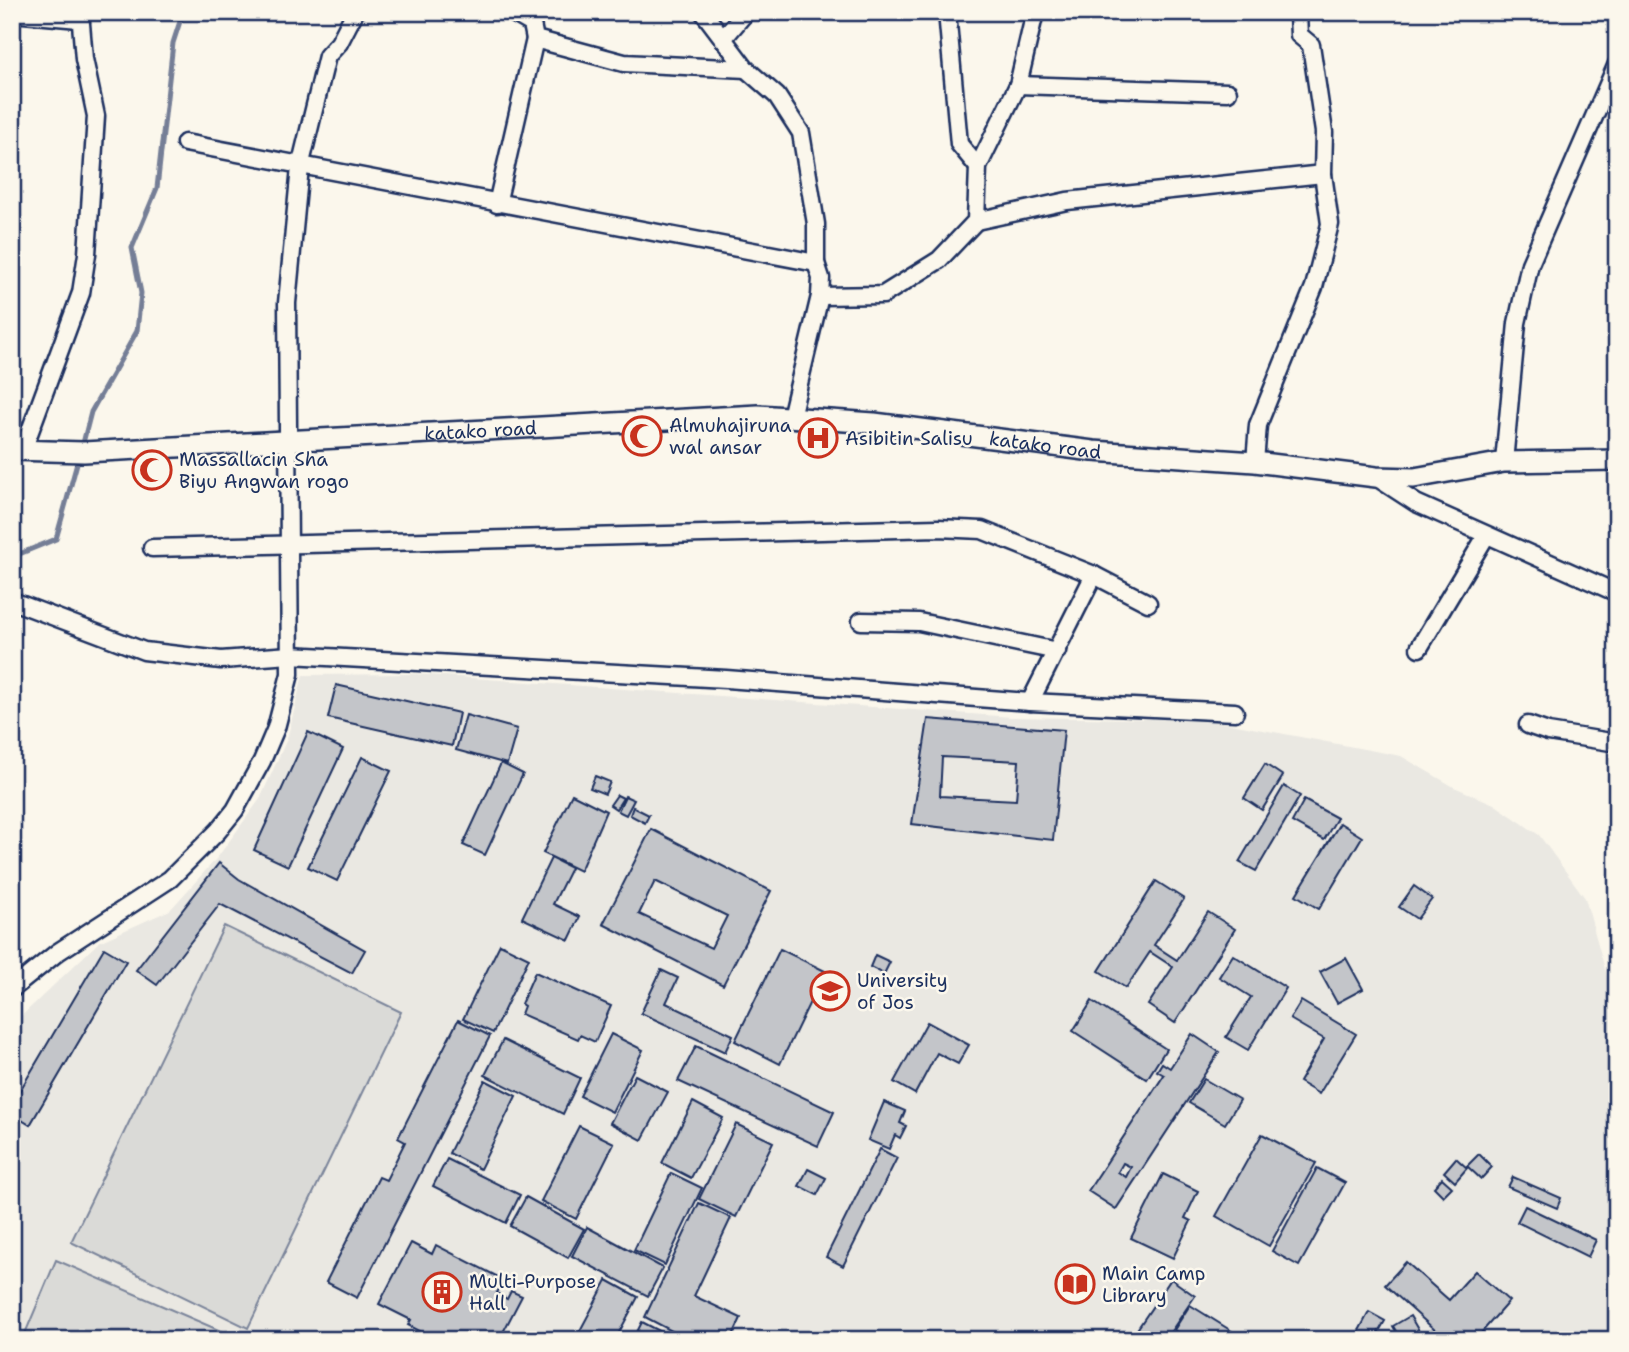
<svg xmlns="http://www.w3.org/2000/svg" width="1629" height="1352" font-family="'Shantell Sans',sans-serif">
  <rect width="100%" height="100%" fill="#fbf7ec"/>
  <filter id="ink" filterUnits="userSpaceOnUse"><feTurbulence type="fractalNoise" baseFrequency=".0143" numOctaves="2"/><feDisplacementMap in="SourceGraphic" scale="14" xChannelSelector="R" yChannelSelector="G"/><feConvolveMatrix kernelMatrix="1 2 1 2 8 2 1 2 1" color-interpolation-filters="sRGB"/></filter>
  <g filter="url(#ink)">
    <polygon fill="#eae8e2" points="416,674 1012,717 1210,720 1401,756 1454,787 1494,804 1539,835 1585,898 1617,1012 1617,1340 1542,1340 1538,1335 1530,1340 12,1340 12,1025 99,942 170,910 217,858 260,799 287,739 303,675"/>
    <g fill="#dadad7" stroke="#7a849a" stroke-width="2">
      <polygon points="224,926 401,1012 248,1328 71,1242"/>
      <polygon points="56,1260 237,1338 237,1340 32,1340 24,1336"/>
    </g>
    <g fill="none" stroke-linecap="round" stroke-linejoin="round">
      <g stroke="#747e96" stroke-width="5">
        <polyline points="82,447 91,412 137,331 141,293 132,248 157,188 173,43 183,12"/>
        <polyline points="12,557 56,539 79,456"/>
      </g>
    </g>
    <g fill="#c3c5c9" stroke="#1b2f5e" stroke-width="2" fill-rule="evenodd">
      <polygon points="336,685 459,713 452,746 328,718"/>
      <polygon points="466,715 517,729 507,764 456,750"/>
      <path d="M928 719 1064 730 1053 840 912 824ZM942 757 1019 761 1016 800 940 796Z"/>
      <polygon points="308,732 343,749 288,866 254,850"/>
      <polygon points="362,757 391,771 337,881 308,867"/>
      <polygon points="501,763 523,774 485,855 463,845"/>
      <polygon points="1265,764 1283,776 1262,810 1244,798"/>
      <polygon points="595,776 610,782 605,794 590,788"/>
      <polygon points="1284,786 1300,796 1256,871 1239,862"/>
      <polygon points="572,794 606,811 580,871 543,853"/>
      <polygon points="617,795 623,798 616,809 610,805"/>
      <polygon points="625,796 634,800 626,815 618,811"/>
      <polygon points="1304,800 1337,818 1324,840 1292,822"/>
      <polygon points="633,807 649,815 645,823 630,815"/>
      <polygon points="1340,823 1362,837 1319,909 1296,895"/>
      <path d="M651 829 771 891 723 985 603 924ZM655 881 727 916 711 948 639 914Z"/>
      <polygon points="551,858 571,868 553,904 580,917 569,940 522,918"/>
      <polygon points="219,863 239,879 365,950 352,973 220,904 157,985 136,970"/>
      <polygon points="1156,881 1184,899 1154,945 1177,960 1208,912 1235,929 1175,1023 1148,1005 1173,967 1150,952 1126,988 1099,971"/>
      <polygon points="1414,886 1432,899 1417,919 1399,907"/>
      <polygon points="500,944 529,958 493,1033 463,1019"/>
      <polygon points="104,948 126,961 30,1125 12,1114 12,1104"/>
      <polygon points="780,949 825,971 780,1064 735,1041"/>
      <polygon points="875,955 890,962 884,974 870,967"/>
      <polygon points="1233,955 1286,988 1248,1050 1226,1037 1251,997 1219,977"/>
      <polygon points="1346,958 1363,989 1337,1003 1320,972"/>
      <polygon points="661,970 678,978 666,1003 733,1035 725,1052 641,1013"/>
      <polygon points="535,972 611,1006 595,1042 580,1035 578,1039 521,1014 524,1006 521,1004"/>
      <polygon points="1092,1001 1166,1049 1147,1079 1073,1031"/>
      <polygon points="1301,1001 1356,1034 1319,1094 1299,1082 1324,1039 1290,1019"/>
      <polygon points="458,1020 490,1036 357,1298 326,1282 379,1177 386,1180 405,1142 398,1138"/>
      <polygon points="927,1022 969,1045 958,1064 937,1053 915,1094 894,1082"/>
      <polygon points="611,1034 643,1050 612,1112 580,1096"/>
      <path d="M1192 1034 1219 1052 1116 1209 1088 1191 1164 1075 1157 1071 1162 1063 1170 1068ZM1123 1163 1131 1167 1126 1177 1118 1172Z"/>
      <polygon points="503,1040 580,1078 563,1114 485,1075"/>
      <polygon points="696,1046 834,1112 818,1146 678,1081"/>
      <polygon points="635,1075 668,1092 642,1140 610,1123"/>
      <polygon points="1204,1079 1240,1100 1225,1124 1189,1103"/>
      <polygon points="485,1080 516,1096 480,1169 449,1153"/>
      <polygon points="693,1102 723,1118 691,1178 662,1163"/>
      <polygon points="884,1102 905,1111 900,1123 906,1126 900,1138 895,1135 889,1149 868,1140"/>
      <polygon points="736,1124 773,1142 736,1217 699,1199"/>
      <polygon points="579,1126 614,1143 576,1219 541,1201"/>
      <polygon points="1262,1134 1316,1163 1269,1246 1216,1216"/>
      <polygon points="880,1149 897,1158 843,1266 826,1257"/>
      <polygon points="1479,1154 1492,1167 1481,1179 1467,1166"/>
      <polygon points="1456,1158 1467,1168 1455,1182 1444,1172"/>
      <polygon points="447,1159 520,1195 506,1223 433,1186"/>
      <polygon points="1317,1168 1345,1183 1299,1266 1272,1251"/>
      <polygon points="808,1169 826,1178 817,1195 799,1186"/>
      <polygon points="671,1173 702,1188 665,1265 634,1250"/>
      <polygon points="1163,1174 1198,1191 1185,1218 1191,1221 1173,1258 1131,1238"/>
      <polygon points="1513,1177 1561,1198 1557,1208 1508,1187"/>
      <polygon points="1442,1178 1452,1187 1443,1196 1434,1187"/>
      <polygon points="526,1197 584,1229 568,1258 510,1226"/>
      <polygon points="699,1203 731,1218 694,1296 741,1318 731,1340 689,1340 645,1317"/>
      <polygon points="1525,1206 1596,1240 1588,1257 1517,1222"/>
      <polygon points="587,1227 663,1268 648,1296 572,1256"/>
      <polygon points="411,1243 432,1254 436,1245 504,1280 497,1293 507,1299 511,1291 522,1296 499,1340 437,1340 408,1325 411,1320 379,1304"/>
      <polygon points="1406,1262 1449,1300 1475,1271 1509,1301 1475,1340 1446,1340 1385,1285"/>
      <polygon points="1171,1279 1195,1296 1165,1340 1130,1340"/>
      <polygon points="607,1280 638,1297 615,1340 575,1340"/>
      <polygon points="1190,1305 1246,1340 1190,1340 1174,1330"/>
      <polygon points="1369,1312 1385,1321 1374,1340 1354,1340"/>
      <polygon points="1410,1316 1424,1340 1401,1340 1393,1326"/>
      <polygon points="642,1322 677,1340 633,1340"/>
    </g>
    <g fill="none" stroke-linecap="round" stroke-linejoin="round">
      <g stroke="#1b2f5e" stroke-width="21">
        <g id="minor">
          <polyline points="511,12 532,24 535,39 624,63 746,69"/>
          <polyline points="703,12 746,69 777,96 801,133 816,224 816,263 821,278 820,296 791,417"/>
          <polyline points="947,12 959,144 978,167"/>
          <polyline points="12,13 79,19"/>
          <polyline points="723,39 746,12"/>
          <polyline points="1018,85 1228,92"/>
          <polyline points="185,143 816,263"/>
          <polyline points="497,204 535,39"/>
          <polyline points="976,221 1067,201 1323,174"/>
          <polyline points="820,296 883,295 939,260 976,221 978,167 1018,85 1035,12"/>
          <polyline points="23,450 81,293 87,254 96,116 84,59 80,12"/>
          <polyline points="1255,462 1258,425 1314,287 1330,224 1323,174 1324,132 1311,45 1299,35 1298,15"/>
          <polyline points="1504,462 1517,323 1530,264 1617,64"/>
          <polyline points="1376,477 1416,503 1617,593"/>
          <polyline points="152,548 938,528 982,530 1094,575 1148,603"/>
          <polyline points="15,602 144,651 221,660 290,655 726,679 1030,702 1235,712"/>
          <polyline points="861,621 919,622 1057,651"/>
          <polyline points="1419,648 1486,536"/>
          <polyline points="1030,702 1094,575"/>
          <polyline points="1528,725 1548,732 1617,743"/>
          <polyline points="12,989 58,952 170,879 218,831 235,810 262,761 276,728 290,674 287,303 300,167 327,56 339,43 355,12"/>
        </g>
      </g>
      <g stroke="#1b2f5e" stroke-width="24">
        <g id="tertiary">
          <path id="s1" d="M12 450 84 452 758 415 874 423 1093 451 1255 462 1376 477 1414 478 1504 462 1617 460"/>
        </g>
      </g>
      <use href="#minor" stroke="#fbf7ec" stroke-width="16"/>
      <use href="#tertiary" stroke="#fbf7ec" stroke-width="19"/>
    </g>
  </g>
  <defs>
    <g id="mosque-ring" transform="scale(2.0125)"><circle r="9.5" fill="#fbf7ec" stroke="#c8321e" stroke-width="1.5"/><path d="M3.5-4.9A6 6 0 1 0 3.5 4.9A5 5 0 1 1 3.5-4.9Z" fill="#c8321e"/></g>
    <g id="hospital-ring" transform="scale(2.0125)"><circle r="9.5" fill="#fbf7ec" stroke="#c8321e" stroke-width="1.5"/><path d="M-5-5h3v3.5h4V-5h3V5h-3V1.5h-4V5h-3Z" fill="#c8321e"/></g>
    <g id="university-ring" transform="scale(2.0125)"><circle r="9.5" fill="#fbf7ec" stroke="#c8321e" stroke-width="1.5"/><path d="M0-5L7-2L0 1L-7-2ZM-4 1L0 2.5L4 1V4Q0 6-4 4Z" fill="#c8321e"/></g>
    <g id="library-ring" transform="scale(2.0125)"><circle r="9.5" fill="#fbf7ec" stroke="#c8321e" stroke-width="1.5"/><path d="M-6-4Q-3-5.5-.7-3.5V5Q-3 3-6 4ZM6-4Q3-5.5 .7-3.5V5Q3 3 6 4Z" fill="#c8321e"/></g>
    <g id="building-ring" transform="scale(2.0125)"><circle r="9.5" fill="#fbf7ec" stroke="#c8321e" stroke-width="1.5"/><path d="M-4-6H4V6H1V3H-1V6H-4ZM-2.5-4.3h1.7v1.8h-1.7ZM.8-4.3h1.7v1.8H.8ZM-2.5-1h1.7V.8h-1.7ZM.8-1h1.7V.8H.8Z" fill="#c8321e"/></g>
  </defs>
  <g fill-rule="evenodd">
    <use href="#mosque-ring" x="642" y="436"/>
    <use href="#hospital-ring" x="818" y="438"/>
    <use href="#mosque-ring" x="152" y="470"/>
    <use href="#university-ring" x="830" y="991"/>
    <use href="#library-ring" x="1075" y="1284"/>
    <use href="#building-ring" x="442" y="1292"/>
  </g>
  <g text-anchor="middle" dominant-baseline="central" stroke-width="5" stroke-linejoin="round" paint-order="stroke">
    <g font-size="19" fill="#1b2f5e" stroke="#fbf7ec" text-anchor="start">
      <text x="669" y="425">Almuhajiruna<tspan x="669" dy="22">wal ansar</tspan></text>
      <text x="845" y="438">Asibitin Salisu</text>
      <text x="179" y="459">Massallacin Sha<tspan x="179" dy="22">Biyu Angwan rogo</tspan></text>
      <text x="857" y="980">University<tspan x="857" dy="22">of Jos</tspan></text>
      <text x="1102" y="1273">Main Camp<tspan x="1102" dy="22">Library</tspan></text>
      <text x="469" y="1281">Multi-Purpose<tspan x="469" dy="22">Hall</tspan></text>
    </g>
    <g font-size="19" fill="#1b2f5e" stroke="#fbf7ec">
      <text stroke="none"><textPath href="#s1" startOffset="469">katako road</textPath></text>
      <text stroke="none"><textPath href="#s1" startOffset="1036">katako road</textPath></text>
    </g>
  </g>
  <rect width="1629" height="1352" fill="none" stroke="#fbf7ec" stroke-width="42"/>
  <rect x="21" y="21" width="1587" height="1310" fill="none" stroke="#1b2f5e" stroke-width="2.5" filter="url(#ink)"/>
</svg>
